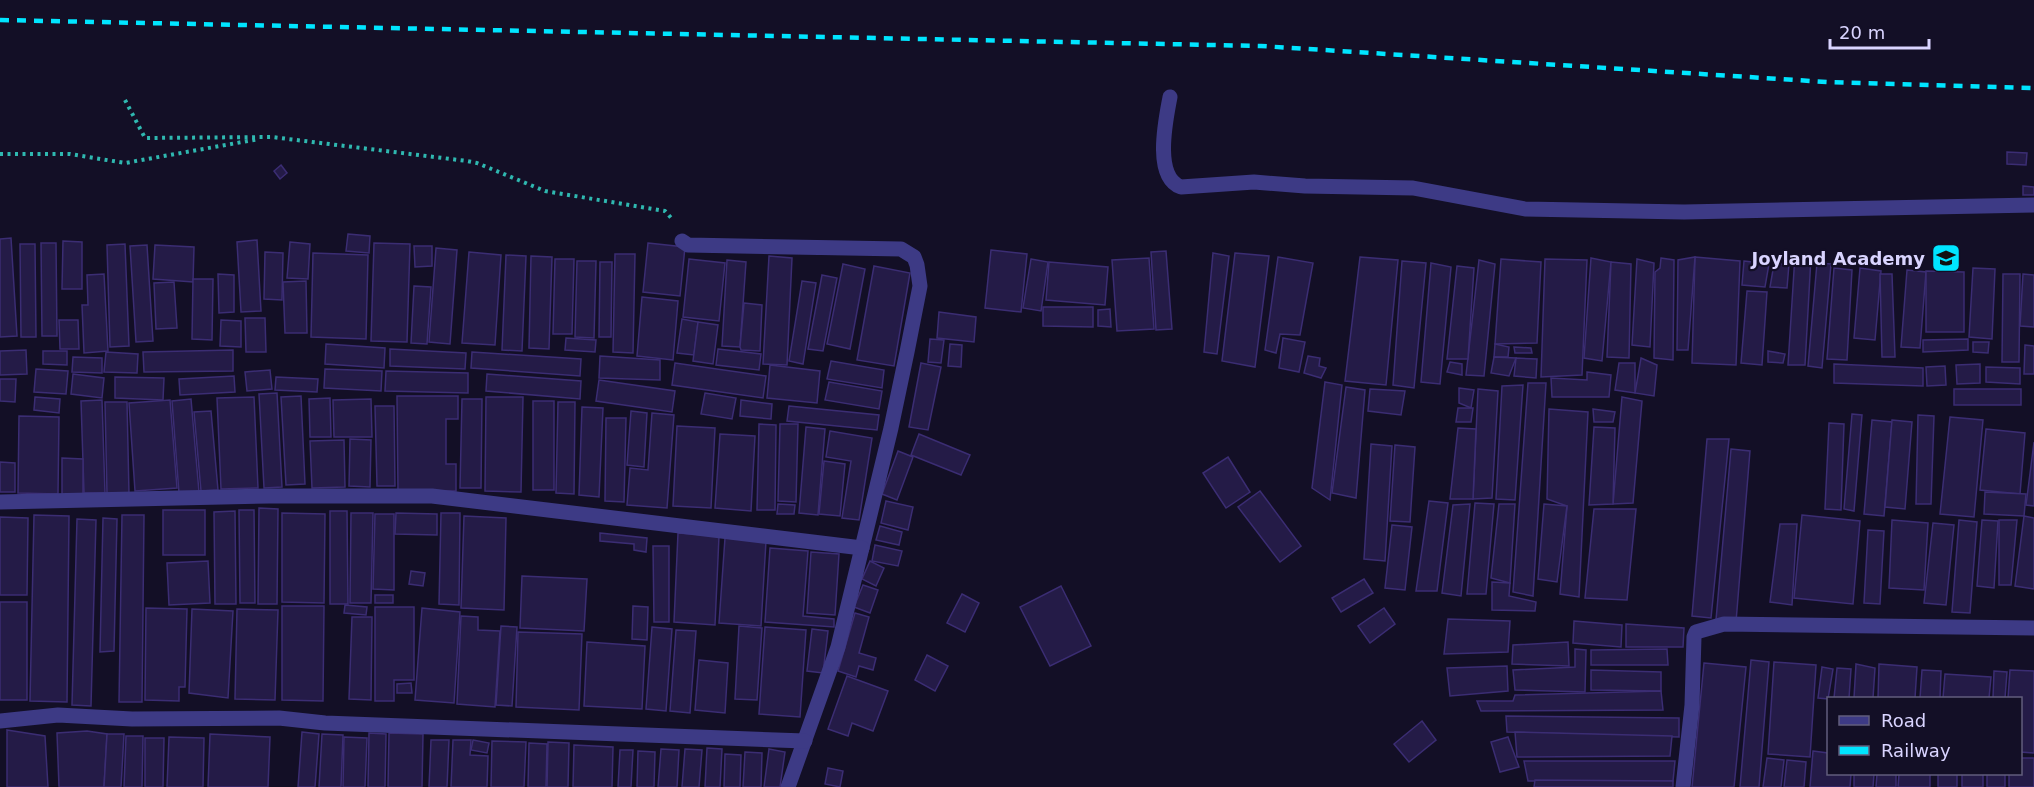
<svg xmlns="http://www.w3.org/2000/svg" width="2034" height="787" font-family="'DejaVu Sans',sans-serif">
  <rect width="100%" height="100%" fill="#130f26"/>
  <g fill="#241b47" stroke="#3b2d73" stroke-width="1.5">
    <polygon points="2007,152 2027,153 2026,165 2007,164"/>
    <polygon points="281,165 287,173 280,179 274,171"/>
    <polygon points="2023,186 2034,187 2034,195 2023,195"/>
    <polygon points="348,234 370,236 369,253 346,251"/>
    <polygon points="11,238 17,336 0,337 0,239"/>
    <polygon points="257,240 261,311 241,312 237,242"/>
    <polygon points="63,241 82,242 82,289 62,289"/>
    <polygon points="290,242 310,244 308,279 287,278"/>
    <polygon points="41,243 56,243 57,336 42,336"/>
    <polygon points="374,243 410,244 407,342 371,341"/>
    <polygon points="648,243 685,247 680,296 643,292"/>
    <polygon points="20,244 35,244 36,337 21,337"/>
    <polygon points="125,244 129,346 110,347 107,245"/>
    <polygon points="147,245 153,341 136,342 130,246"/>
    <polygon points="155,245 194,247 193,282 153,279"/>
    <polygon points="414,246 432,246 432,266 415,267"/>
    <polygon points="436,248 457,250 450,344 429,342"/>
    <polygon points="991,250 1027,254 1021,312 985,308"/>
    <polygon points="1166,251 1172,329 1156,330 1151,252"/>
    <polygon points="265,252 283,253 282,300 264,299"/>
    <polygon points="469,252 501,255 495,345 462,343"/>
    <polygon points="313,253 368,255 366,339 311,337"/>
    <polygon points="1213,253 1229,256 1217,354 1204,352"/>
    <polygon points="1235,253 1269,256 1255,367 1222,361"/>
    <polygon points="615,254 635,254 633,353 613,352"/>
    <polygon points="506,255 526,256 522,351 502,350"/>
    <polygon points="1795,255 1811,257 1805,365 1788,365"/>
    <polygon points="531,256 552,257 549,349 529,348"/>
    <polygon points="769,256 792,258 787,365 763,364"/>
    <polygon points="1278,257 1313,263 1300,335 1280,334 1276,353 1265,350"/>
    <polygon points="1360,257 1398,260 1386,385 1345,381"/>
    <polygon points="1695,257 1740,261 1736,365 1692,363"/>
    <polygon points="1695,257 1688,350 1677,350 1678,260"/>
    <polygon points="1149,258 1154,329 1117,331 1112,260"/>
    <polygon points="1591,258 1611,262 1602,361 1584,358"/>
    <polygon points="1661,258 1674,260 1673,360 1654,358 1655,272 1660,268"/>
    <polygon points="555,259 574,259 572,334 553,334"/>
    <polygon points="689,259 725,263 719,321 683,317"/>
    <polygon points="1031,259 1048,262 1041,311 1023,308"/>
    <polygon points="1501,259 1541,262 1537,343 1495,344"/>
    <polygon points="1545,259 1587,260 1582,375 1541,377"/>
    <polygon points="1637,259 1654,263 1650,347 1632,345"/>
    <polygon points="727,260 746,262 740,347 722,346"/>
    <polygon points="1479,260 1495,264 1484,376 1466,375"/>
    <polygon points="577,261 596,261 594,338 575,337"/>
    <polygon points="1402,261 1426,263 1414,388 1393,385"/>
    <polygon points="1744,261 1769,264 1765,287 1742,285"/>
    <polygon points="600,262 612,262 611,337 599,337"/>
    <polygon points="1049,262 1108,267 1105,305 1046,300"/>
    <polygon points="1611,262 1631,264 1629,358 1607,357"/>
    <polygon points="1431,263 1451,267 1440,384 1421,382"/>
    <polygon points="1817,263 1831,264 1822,368 1808,366"/>
    <polygon points="843,264 865,269 850,349 827,344"/>
    <polygon points="1774,264 1789,264 1787,288 1770,287"/>
    <polygon points="874,266 910,273 894,366 857,360"/>
    <polygon points="1457,266 1474,268 1468,359 1447,359"/>
    <polygon points="1834,268 1852,270 1847,360 1827,359"/>
    <polygon points="1860,268 1881,271 1875,340 1854,338"/>
    <polygon points="1973,268 1995,269 1992,339 1969,337"/>
    <polygon points="1907,270 1926,272 1920,348 1901,347"/>
    <polygon points="1926,271 1964,272 1964,332 1926,332"/>
    <polygon points="104,274 108,351 84,353 82,305 88,305 87,275"/>
    <polygon points="218,274 234,275 234,312 219,313"/>
    <polygon points="1880,274 1892,274 1895,357 1882,357"/>
    <polygon points="2003,274 2020,274 2019,362 2002,362"/>
    <polygon points="2023,274 2034,275 2034,327 2020,326"/>
    <polygon points="822,275 837,278 823,351 808,349"/>
    <polygon points="193,279 213,279 212,340 192,339"/>
    <polygon points="306,281 307,333 285,333 283,282"/>
    <polygon points="802,281 816,283 803,364 789,361"/>
    <polygon points="174,282 177,328 156,329 154,283"/>
    <polygon points="414,286 431,287 427,344 411,343"/>
    <polygon points="1747,291 1767,292 1762,365 1741,363"/>
    <polygon points="642,297 678,301 673,360 637,356"/>
    <polygon points="744,303 762,305 760,351 741,350 740,347"/>
    <polygon points="1043,307 1093,307 1093,327 1043,326"/>
    <polygon points="1110,309 1111,327 1098,326 1098,310"/>
    <polygon points="939,312 976,317 974,342 937,338"/>
    <polygon points="245,318 265,318 266,352 246,352"/>
    <polygon points="682,319 698,322 694,355 677,353"/>
    <polygon points="59,320 78,320 79,349 60,349"/>
    <polygon points="221,320 241,321 241,347 220,346"/>
    <polygon points="698,322 718,325 713,364 693,361"/>
    <polygon points="566,338 596,340 595,352 565,350"/>
    <polygon points="1283,338 1305,342 1299,372 1279,368"/>
    <polygon points="930,339 944,340 941,363 928,362"/>
    <polygon points="1968,339 1968,350 1923,352 1923,340"/>
    <polygon points="1973,342 1989,342 1988,353 1973,352"/>
    <polygon points="326,344 385,348 384,368 325,364"/>
    <polygon points="950,344 962,345 961,367 948,366"/>
    <polygon points="1495,344 1509,347 1508,357 1494,357"/>
    <polygon points="2025,345 2034,346 2034,374 2024,374"/>
    <polygon points="1514,347 1531,348 1532,353 1515,353"/>
    <polygon points="390,349 466,353 465,369 390,366"/>
    <polygon points="718,349 761,354 759,370 716,365"/>
    <polygon points="26,350 27,374 0,375 0,351"/>
    <polygon points="233,350 233,371 144,372 143,352"/>
    <polygon points="43,351 67,351 67,365 43,364"/>
    <polygon points="1768,351 1785,354 1783,363 1768,362"/>
    <polygon points="106,352 138,354 137,373 104,372"/>
    <polygon points="472,352 581,359 580,376 471,368"/>
    <polygon points="600,356 660,360 660,380 599,378"/>
    <polygon points="1308,356 1320,358 1319,366 1326,368 1321,378 1304,373"/>
    <polygon points="73,357 102,358 102,373 72,372"/>
    <polygon points="1494,357 1516,358 1509,376 1491,373"/>
    <polygon points="1516,358 1537,359 1536,378 1514,376"/>
    <polygon points="1641,358 1657,365 1654,396 1635,393"/>
    <polygon points="831,361 884,370 882,388 827,379"/>
    <polygon points="1450,362 1462,364 1462,375 1447,372"/>
    <polygon points="675,363 766,376 763,398 672,385"/>
    <polygon points="921,363 941,367 928,430 909,427"/>
    <polygon points="1619,363 1635,363 1635,393 1615,390"/>
    <polygon points="1834,364 1923,368 1923,386 1834,383"/>
    <polygon points="1980,364 1980,383 1957,384 1956,365"/>
    <polygon points="770,365 820,371 817,403 767,398"/>
    <polygon points="1945,366 1946,385 1927,386 1926,367"/>
    <polygon points="1986,367 2020,368 2020,384 1986,382"/>
    <polygon points="36,369 68,371 66,394 34,392"/>
    <polygon points="325,369 382,371 381,391 324,388"/>
    <polygon points="270,370 272,389 247,391 245,372"/>
    <polygon points="386,371 468,373 468,393 385,391"/>
    <polygon points="1587,372 1611,375 1609,397 1552,397 1551,378 1587,380"/>
    <polygon points="73,374 104,378 102,398 71,394"/>
    <polygon points="487,374 581,381 580,399 486,391"/>
    <polygon points="234,376 235,392 180,395 179,379"/>
    <polygon points="115,377 164,378 163,400 115,398"/>
    <polygon points="276,377 318,379 317,392 275,390"/>
    <polygon points="0,379 16,379 15,402 0,401"/>
    <polygon points="599,380 675,391 672,412 596,401"/>
    <polygon points="829,382 882,391 879,409 825,400"/>
    <polygon points="1325,382 1342,385 1330,500 1312,488"/>
    <polygon points="1528,383 1546,383 1533,596 1513,592"/>
    <polygon points="1523,385 1515,500 1496,499 1502,386"/>
    <polygon points="1346,387 1365,390 1356,498 1332,493"/>
    <polygon points="1459,388 1474,390 1471,408 1459,403"/>
    <polygon points="1370,389 1405,391 1401,415 1368,411"/>
    <polygon points="1478,389 1498,391 1492,498 1473,499"/>
    <rect x="1954" y="389" width="67" height="16"/>
    <polygon points="277,393 282,487 264,488 259,394"/>
    <polygon points="705,393 736,398 732,419 701,414"/>
    <polygon points="301,396 305,484 286,485 281,397"/>
    <polygon points="397,396 458,396 458,419 446,419 446,464 456,464 456,491 398,491"/>
    <polygon points="35,397 60,399 59,413 34,410"/>
    <polygon points="254,397 258,488 221,489 217,398"/>
    <polygon points="486,397 523,397 521,492 485,491"/>
    <polygon points="1622,397 1642,401 1633,503 1613,504"/>
    <polygon points="330,398 331,437 310,437 309,399"/>
    <polygon points="191,399 199,492 179,493 172,401"/>
    <polygon points="371,399 372,437 334,437 333,400"/>
    <polygon points="462,399 482,399 481,488 460,488"/>
    <polygon points="102,400 105,493 84,493 81,401"/>
    <polygon points="170,400 177,488 135,491 129,403"/>
    <polygon points="741,400 772,404 771,419 740,416"/>
    <rect x="533" y="401" width="21" height="89"/>
    <polygon points="105,402 127,402 129,494 107,494"/>
    <polygon points="558,402 575,402 574,494 556,493"/>
    <polygon points="375,406 394,406 395,486 377,486"/>
    <polygon points="789,406 879,415 877,430 787,421"/>
    <polygon points="582,407 603,408 599,497 579,495"/>
    <polygon points="1458,408 1473,408 1471,422 1456,422"/>
    <polygon points="1549,409 1588,412 1579,597 1560,594 1567,506 1547,499"/>
    <polygon points="1593,409 1615,412 1613,422 1594,422"/>
    <polygon points="211,411 218,490 201,491 194,412"/>
    <polygon points="631,411 647,413 644,467 627,465"/>
    <polygon points="652,413 674,415 667,508 627,505 630,468 648,470"/>
    <polygon points="1852,414 1862,415 1854,511 1844,509"/>
    <polygon points="1918,415 1934,416 1931,504 1916,504"/>
    <polygon points="19,416 59,417 58,494 18,493"/>
    <polygon points="1950,417 1983,420 1974,517 1940,514"/>
    <polygon points="606,418 626,418 624,502 605,501"/>
    <polygon points="1872,420 1892,422 1884,516 1864,514"/>
    <polygon points="1892,420 1912,422 1905,509 1885,507"/>
    <polygon points="1829,423 1844,424 1841,510 1825,509"/>
    <polygon points="759,424 776,425 775,510 757,510"/>
    <polygon points="780,424 798,424 796,502 778,501"/>
    <polygon points="677,426 715,428 711,508 673,506"/>
    <polygon points="806,427 825,429 818,515 799,513"/>
    <polygon points="1594,427 1615,428 1613,504 1589,505"/>
    <polygon points="1458,428 1476,429 1473,499 1450,499"/>
    <polygon points="1986,429 2025,433 2020,494 1980,490"/>
    <polygon points="830,431 872,438 859,520 842,518 851,461 826,457"/>
    <polygon points="720,434 755,436 751,511 715,508"/>
    <polygon points="919,434 970,455 961,475 911,455"/>
    <polygon points="350,439 371,440 370,487 349,486"/>
    <polygon points="1707,439 1729,439 1711,618 1692,616"/>
    <polygon points="344,440 345,487 312,488 310,441"/>
    <polygon points="2034,442 2034,506 2026,505"/>
    <polygon points="1371,444 1392,446 1385,561 1364,559"/>
    <polygon points="1395,445 1415,447 1410,522 1390,521"/>
    <polygon points="1731,449 1750,451 1736,622 1716,620"/>
    <polygon points="898,451 913,457 897,500 882,494"/>
    <polygon points="1228,457 1250,492 1226,508 1203,473"/>
    <polygon points="62,458 83,459 83,495 62,495"/>
    <polygon points="824,461 845,464 840,516 819,514"/>
    <polygon points="0,462 15,463 15,492 0,492"/>
    <polygon points="1260,491 1301,546 1280,562 1238,507"/>
    <polygon points="1985,492 2026,494 2024,516 1984,514"/>
    <polygon points="886,501 913,507 908,530 881,523"/>
    <polygon points="1429,501 1448,503 1437,591 1416,591"/>
    <polygon points="1475,503 1494,504 1486,594 1467,594"/>
    <polygon points="778,504 795,505 794,514 777,514"/>
    <polygon points="1470,504 1461,596 1442,593 1453,505"/>
    <polygon points="1499,504 1515,504 1510,583 1491,578"/>
    <polygon points="1544,504 1567,506 1557,582 1538,579"/>
    <polygon points="259,508 278,509 277,604 258,604"/>
    <polygon points="1594,509 1636,509 1627,600 1585,598"/>
    <rect x="163" y="510" width="42" height="45"/>
    <polygon points="239,510 254,510 255,603 240,603"/>
    <polygon points="235,511 236,604 215,604 214,512"/>
    <polygon points="330,511 347,511 348,604 330,604"/>
    <polygon points="282,513 325,514 324,603 282,602"/>
    <polygon points="351,513 373,513 371,603 350,603"/>
    <polygon points="396,513 437,514 437,535 395,534"/>
    <polygon points="441,513 460,513 459,605 439,604"/>
    <polygon points="375,514 394,514 394,590 373,589"/>
    <polygon points="34,515 69,516 67,702 30,701"/>
    <polygon points="122,515 144,515 142,702 119,702"/>
    <polygon points="1802,515 1860,521 1853,604 1794,598"/>
    <polygon points="464,516 506,518 504,610 461,608"/>
    <polygon points="2024,516 2034,518 2034,589 2015,586"/>
    <polygon points="0,517 28,518 27,595 0,595"/>
    <polygon points="103,518 117,519 114,651 100,652"/>
    <polygon points="77,519 96,520 91,706 72,705"/>
    <polygon points="1892,520 1928,523 1924,590 1889,588"/>
    <polygon points="1959,520 1977,522 1970,613 1952,612"/>
    <polygon points="1982,520 1998,521 1994,588 1977,586"/>
    <polygon points="1999,520 2017,520 2011,585 1999,585"/>
    <polygon points="1933,523 1954,525 1946,605 1924,603"/>
    <polygon points="1780,524 1797,524 1792,605 1770,602"/>
    <polygon points="1392,525 1412,527 1405,590 1385,588"/>
    <polygon points="880,526 902,532 899,545 876,540"/>
    <polygon points="1868,530 1884,531 1880,604 1864,603"/>
    <polygon points="600,533 647,538 646,552 634,550 634,544 600,541"/>
    <polygon points="678,533 719,536 715,625 674,622"/>
    <polygon points="725,538 766,541 761,626 719,623"/>
    <polygon points="875,545 902,551 898,566 872,561"/>
    <polygon points="653,546 669,546 669,622 654,622"/>
    <polygon points="770,548 808,551 803,616 834,619 834,627 765,622"/>
    <polygon points="811,552 839,554 835,615 807,613"/>
    <polygon points="208,561 210,603 169,605 167,563"/>
    <polygon points="870,561 884,568 876,586 862,579"/>
    <polygon points="411,571 425,573 423,586 409,584"/>
    <polygon points="522,576 587,579 584,631 520,628"/>
    <polygon points="1364,579 1373,593 1341,612 1332,598"/>
    <polygon points="1492,582 1510,583 1509,596 1536,602 1535,611 1492,610"/>
    <polygon points="863,585 878,590 870,613 854,607"/>
    <polygon points="1061,586 1091,646 1050,666 1020,607"/>
    <polygon points="962,594 979,603 965,632 947,623"/>
    <rect x="375" y="595" width="18" height="8"/>
    <rect x="0" y="602" width="27" height="98"/>
    <polygon points="345,605 367,607 366,615 344,613"/>
    <polygon points="282,606 324,606 323,701 282,700"/>
    <polygon points="633,606 648,607 647,640 632,639"/>
    <polygon points="375,607 414,607 414,680 394,680 394,701 375,701"/>
    <polygon points="146,608 187,609 185,687 179,687 179,701 145,700"/>
    <polygon points="422,608 460,612 454,703 415,700"/>
    <polygon points="1384,608 1395,624 1370,643 1358,626"/>
    <polygon points="192,609 233,611 228,698 189,693"/>
    <polygon points="237,609 278,610 275,700 235,699"/>
    <polygon points="855,613 869,617 859,653 876,658 873,670 859,666 856,677 838,671"/>
    <polygon points="461,616 478,617 478,630 500,631 495,707 457,704"/>
    <polygon points="352,617 372,617 371,700 349,699"/>
    <polygon points="1448,619 1510,621 1508,652 1444,654"/>
    <polygon points="1574,621 1622,625 1621,647 1573,643"/>
    <polygon points="1626,624 1684,628 1683,647 1626,647"/>
    <polygon points="501,626 517,627 512,706 496,705"/>
    <polygon points="739,626 762,628 757,700 735,699"/>
    <polygon points="652,627 672,629 666,711 646,709"/>
    <polygon points="765,627 806,630 800,717 759,714"/>
    <polygon points="812,629 828,631 823,673 807,671"/>
    <polygon points="676,630 696,631 690,713 670,711"/>
    <polygon points="518,632 582,634 579,710 516,707"/>
    <polygon points="587,642 645,646 642,709 584,706"/>
    <polygon points="1568,642 1569,666 1512,664 1513,645"/>
    <polygon points="1575,649 1586,650 1585,692 1515,690 1513,670 1575,667"/>
    <polygon points="1667,649 1668,665 1591,665 1591,650"/>
    <polygon points="927,655 948,666 935,691 915,680"/>
    <polygon points="699,660 728,663 725,713 695,710"/>
    <polygon points="1751,660 1769,662 1759,787 1740,787"/>
    <polygon points="1774,662 1816,665 1810,757 1768,754"/>
    <polygon points="1704,663 1746,667 1734,787 1692,787"/>
    <polygon points="1856,664 1875,668 1873,698 1854,698"/>
    <polygon points="1879,664 1917,667 1915,698 1878,698"/>
    <polygon points="1507,666 1508,691 1450,696 1447,668"/>
    <polygon points="1822,667 1833,669 1828,699 1818,698"/>
    <polygon points="1837,668 1851,669 1849,698 1834,698"/>
    <polygon points="1591,670 1661,672 1661,691 1591,690"/>
    <polygon points="1922,670 1941,671 1940,698 1920,698"/>
    <polygon points="2010,670 2034,671 2034,753 2020,752 2020,698 2008,698"/>
    <polygon points="1994,671 2007,672 2005,698 1993,698"/>
    <polygon points="1945,674 1991,677 1989,698 1943,698"/>
    <polygon points="847,676 888,691 873,731 852,723 848,736 828,729"/>
    <polygon points="411,683 412,693 397,693 397,684"/>
    <polygon points="1661,691 1663,710 1481,711 1477,701 1513,701 1515,695"/>
    <polygon points="1506,716 1679,718 1679,737 1507,732"/>
    <polygon points="1422,721 1436,740 1409,762 1394,744"/>
    <polygon points="7,730 45,736 48,787 7,787"/>
    <polygon points="87,731 107,734 104,787 59,787 57,733"/>
    <polygon points="302,732 319,734 315,787 298,787"/>
    <polygon points="1515,732 1672,736 1670,756 1517,757"/>
    <polygon points="369,733 386,734 385,787 368,787"/>
    <polygon points="389,733 423,734 422,787 388,787"/>
    <polygon points="107,734 124,734 121,787 104,787"/>
    <polygon points="210,734 270,737 268,787 208,787"/>
    <polygon points="322,734 343,735 341,787 319,787"/>
    <polygon points="126,736 143,736 142,787 124,787"/>
    <polygon points="169,737 204,738 203,787 167,787"/>
    <polygon points="344,737 367,738 365,787 343,787"/>
    <polygon points="1508,737 1519,767 1500,772 1491,742"/>
    <polygon points="145,738 164,738 163,787 145,787"/>
    <polygon points="431,740 449,740 447,787 429,787"/>
    <polygon points="453,740 471,740 470,755 488,756 487,787 451,787"/>
    <polygon points="473,740 489,743 487,753 471,750"/>
    <polygon points="492,741 526,742 524,787 491,787"/>
    <polygon points="548,742 569,743 568,787 547,787"/>
    <polygon points="529,743 547,744 546,787 528,787"/>
    <polygon points="574,745 613,747 612,787 573,787"/>
    <polygon points="707,748 722,749 720,787 705,787"/>
    <polygon points="661,749 679,750 677,787 658,787"/>
    <polygon points="685,749 702,750 699,787 682,787"/>
    <polygon points="769,749 785,752 780,787 764,787"/>
    <polygon points="620,750 633,750 631,787 618,787"/>
    <polygon points="638,751 655,752 654,787 637,787"/>
    <polygon points="1813,751 1828,753 1828,774 1851,774 1850,787 1810,787"/>
    <polygon points="745,752 762,753 761,787 743,787"/>
    <polygon points="725,754 741,755 740,787 724,787"/>
    <polygon points="1767,758 1784,760 1781,787 1763,787"/>
    <polygon points="2020,758 2034,758 2034,787 2009,787 2009,774 2020,774"/>
    <polygon points="1787,760 1806,762 1804,787 1784,787"/>
    <polygon points="1524,761 1675,761 1673,781 1528,781"/>
    <polygon points="828,768 843,771 840,787 825,784"/>
    <polygon points="1854,774 1874,774 1873,787 1854,787"/>
    <polygon points="1877,774 1896,774 1896,787 1876,787"/>
    <polygon points="1899,774 1930,774 1930,787 1898,787"/>
    <rect x="1938" y="774" width="19" height="13"/>
    <rect x="1962" y="774" width="21" height="13"/>
    <rect x="1987" y="774" width="18" height="13"/>
    <polygon points="1535,780 1673,781 1673,787 1534,787"/>
  </g>
  <g fill="none" stroke-linecap="round" stroke-linejoin="round">
    <g stroke="#2fb8b0" stroke-width="4" stroke-dasharray="3 4.5" stroke-linecap="butt">
      <polyline points="125,100 145,138 272,137 467,161 477,163 545,191 665,211 673,220"/>
      <polyline points="0,154 70,154 125,163 259,139"/>
    </g>
    <g stroke="#3d3a85" stroke-width="15">
      <path d="M1170 97C1166 119 1153 177 1181 187L1254 182 1305 186 1413 188 1525 209 1684 212 2034 205"/>
      <polyline points="682,241 688,245 901,249 914,257 917,265 920,286 907,352 891,428 838,647 788,787"/>
      <polyline points="0,502 269,496 432,496 862,548"/>
      <polyline points="0,721 58,715 132,719 279,718 325,723 805,741"/>
      <polyline points="1683,787 1692,705 1694,637 1696,632 1724,624 2034,628"/>
    </g>
    <polyline stroke="#00e5ff" stroke-width="4.5" stroke-dasharray="9 8" stroke-linecap="butt" points="0,20 1261,46 1827,82 2034,88"/>
  </g>
  <defs>
    <g id="school-square" transform="scale(1.5)"><rect x="-9" y="-9" width="18" height="18" rx="4" fill="#00e5ff" stroke="#130f26"/><path d="M0-5L7-2L0 1L-7-2ZM-4 1L0 2.5L4 1V4Q0 6-4 4Z" fill="#111"/></g>
  </defs>
  <g fill-rule="evenodd">
    <use href="#school-square" x="1946" y="258"/>
  </g>
  <g text-anchor="middle" dominant-baseline="central" stroke-width="4.5" stroke-linejoin="round" paint-order="stroke">
    <g font-size="18" font-weight="bold" fill="#d9d4ff" stroke="#130f26" text-anchor="end">
      <text x="1925" y="258">Joyland Academy</text>
    </g>
  </g>
  <rect x="1827" y="697" width="195" height="78" fill="#130f26" stroke="#625e7d" stroke-width="1.5"/>
  <rect x="1839" y="716" width="30" height="9" fill="#3d3a85" stroke="#625e7d" stroke-width="1.5"/>
  <text x="1881" y="727" font-size="18" fill="#d9d4ff">Road</text>
  <rect x="1839" y="746" width="30" height="9" fill="#00e5ff" stroke="#625e7d" stroke-width="1.5"/>
  <text x="1881" y="757" font-size="18" fill="#d9d4ff">Railway</text>
  <path d="M1830 39v9h99v-9" fill="none" stroke="#d9d4ff" stroke-width="3"/>
  <text x="1839" y="39" font-size="18" fill="#d9d4ff" stroke="#130f26" stroke-width="4.5" paint-order="stroke">20 m</text>
</svg>
